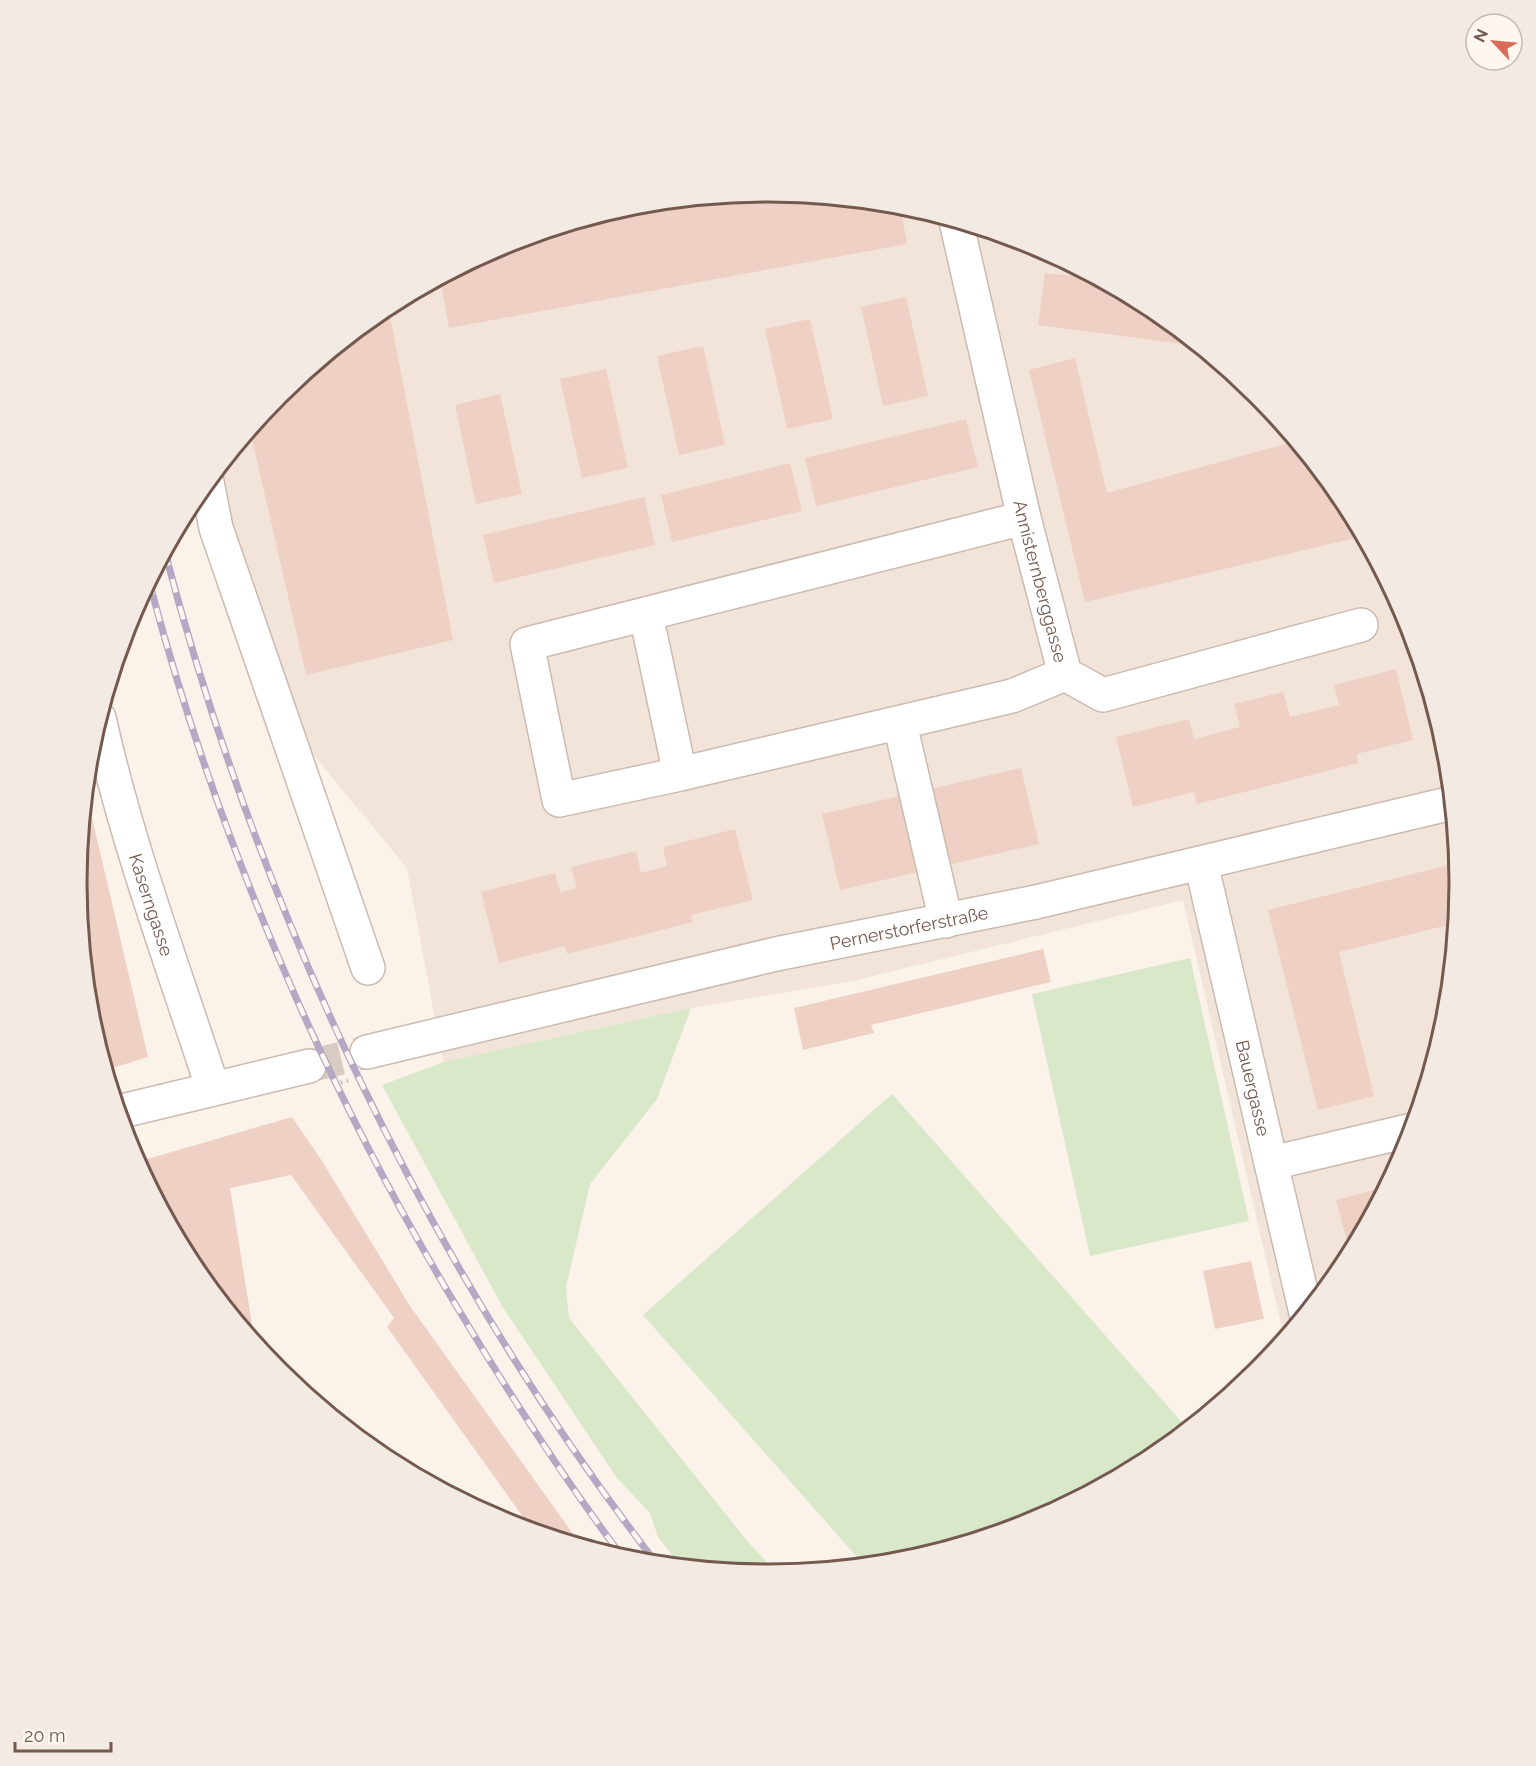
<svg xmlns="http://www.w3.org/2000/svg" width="1536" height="1766" font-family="Raleway,sans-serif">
  <rect width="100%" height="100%" fill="#fbf3ea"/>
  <polygon fill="#f2e4d9" points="768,192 903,205 1033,244 1152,308 1257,394 1343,499 1407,619 1446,748 1459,883 1446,1018 1407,1148 1343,1267 1281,1343 1283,1333 1183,900 853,981 691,1008 443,1062 407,868 259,689 212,475 279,394 384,308 504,244 633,205"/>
  <g fill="#d8e8c9">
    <polygon points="1190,958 1249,1221 1090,1256 1032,994"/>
    <polygon points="691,1008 657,1099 590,1184 566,1287 569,1318 748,1542 778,1574 768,1574 681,1566 658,1537 650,1513 617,1478 502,1306 382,1085 443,1062"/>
    <polygon points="892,1094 1188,1429 1152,1458 1032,1522 903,1561 864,1565 643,1315"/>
  </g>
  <g fill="#eed1c4">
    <polygon points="768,192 900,204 907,244 449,328 440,278 504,244 633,205"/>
    <polygon points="1083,271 1152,308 1198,346 1038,325 1045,273 1082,277"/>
    <polygon points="906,297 928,396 883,406 861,307"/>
    <polygon points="388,306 453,640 306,675 250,430 279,394"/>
    <polygon points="810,319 833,419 787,429 765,329"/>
    <polygon points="703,346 725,445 679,455 657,356"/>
    <polygon points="1075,358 1107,493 1296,441 1343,499 1347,507 1355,538 1085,602 1029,370"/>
    <polygon points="606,369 628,468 582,478 560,379"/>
    <polygon points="500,394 522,494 476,504 455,405"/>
    <polygon points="966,419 978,467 816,506 805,458"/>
    <polygon points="790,463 802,511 672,542 661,495"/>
    <polygon points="644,497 655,545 494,583 483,535"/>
    <polygon points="1396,669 1413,740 1357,754 1358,763 1197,804 1194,792 1133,807 1116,737 1189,719 1194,739 1240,727 1234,704 1283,692 1290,717 1339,705 1334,685"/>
    <polygon points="1021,768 1039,844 840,890 822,814"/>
    <polygon points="86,792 148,1057 106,1070 90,1018 77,883"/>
    <polygon points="735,829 753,900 691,915 693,922 567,954 565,946 499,963 481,892 555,873 560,892 577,888 571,867 636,851 641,873 667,866 663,847"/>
    <polygon points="1457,863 1459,883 1456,923 1339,952 1374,1096 1318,1110 1268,910"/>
    <polygon points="1043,949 1051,982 871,1025 874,1033 803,1050 794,1008"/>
    <polygon points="292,1117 322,1161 410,1306 581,1545 533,1531 387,1327 394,1318 291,1175 230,1188 255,1343 193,1267 177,1237 176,1230 173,1230 137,1162"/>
    <polygon points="1386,1187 1379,1200 1350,1254 1336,1200"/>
    <polygon points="1251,1261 1264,1319 1215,1329 1203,1271"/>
  </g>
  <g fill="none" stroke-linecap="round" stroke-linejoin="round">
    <polyline stroke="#d9ccc3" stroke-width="33" stroke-dasharray="33 16" stroke-linecap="butt" points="309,1066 367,1052"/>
    <g stroke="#ccbab0" stroke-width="36">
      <g id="minor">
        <path id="s1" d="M956 221 1024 518 1065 674 1103 695 1361 625"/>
        <polyline points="207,482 216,528 368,968"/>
        <polyline points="646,615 680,774 1012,696 1065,674"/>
        <path id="s2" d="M99 718C127 844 173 966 213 1089"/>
        <polyline points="900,724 946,921"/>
        <polyline points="680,774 559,800 527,644 1024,518"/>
        <path id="s3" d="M1201 863 1306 1313"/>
        <path id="s4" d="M367 1052 776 954 1036 902 1452 803"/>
        <polyline points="118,1112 309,1066"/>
        <polyline points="1272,1163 1412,1130"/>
      </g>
    </g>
    <polyline stroke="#d3b4a7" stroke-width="4" stroke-dasharray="1.5 4.5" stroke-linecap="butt" points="335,1084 351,1080"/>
    <use href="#minor" stroke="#fff" stroke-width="33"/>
    <g stroke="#b5a8c4" stroke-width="7">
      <g id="rail">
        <path d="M165 552C259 911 429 1269 657 1564"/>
        <path d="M149 581C216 836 324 1087 460 1312 511 1397 565 1480 624 1559"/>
      </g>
    </g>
    <use href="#rail" stroke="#fef7f0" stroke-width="4.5" stroke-dasharray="14" stroke-linecap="butt"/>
  </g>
  <g text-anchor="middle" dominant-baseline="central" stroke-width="5" stroke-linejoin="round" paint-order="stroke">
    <g font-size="18" fill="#74594f" stroke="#fef7f0">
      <text stroke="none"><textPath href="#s1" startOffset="370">Annisternberggasse</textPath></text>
      <text stroke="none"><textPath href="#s2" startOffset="194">Kaserngasse</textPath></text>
      <text stroke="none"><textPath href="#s4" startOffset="556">Pernerstorferstraße</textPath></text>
      <text stroke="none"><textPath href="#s3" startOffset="231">Bauergasse</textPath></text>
    </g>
  </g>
  <path d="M0 0H1536V1766H0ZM87 883a681 681 0 1 1 1362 0a681 681 0 1 1-1362 0Z" fill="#f3eae3" fill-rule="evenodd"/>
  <path fill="none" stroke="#74594f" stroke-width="3" d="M87 883a681 681 0 1 1 1362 0a681 681 0 1 1-1362 0Z"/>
  <g transform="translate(1494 42) rotate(296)"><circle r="28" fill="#fef7f0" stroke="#c7b8b0" stroke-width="1.5"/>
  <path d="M0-4.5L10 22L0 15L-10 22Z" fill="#d96b5a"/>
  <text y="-9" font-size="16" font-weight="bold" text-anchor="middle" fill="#74594f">N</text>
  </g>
  <path d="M15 1742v9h96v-9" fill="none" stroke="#74594f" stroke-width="3"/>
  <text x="24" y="1742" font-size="18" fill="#74594f" stroke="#fef7f0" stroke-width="4.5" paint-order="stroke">20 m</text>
</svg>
